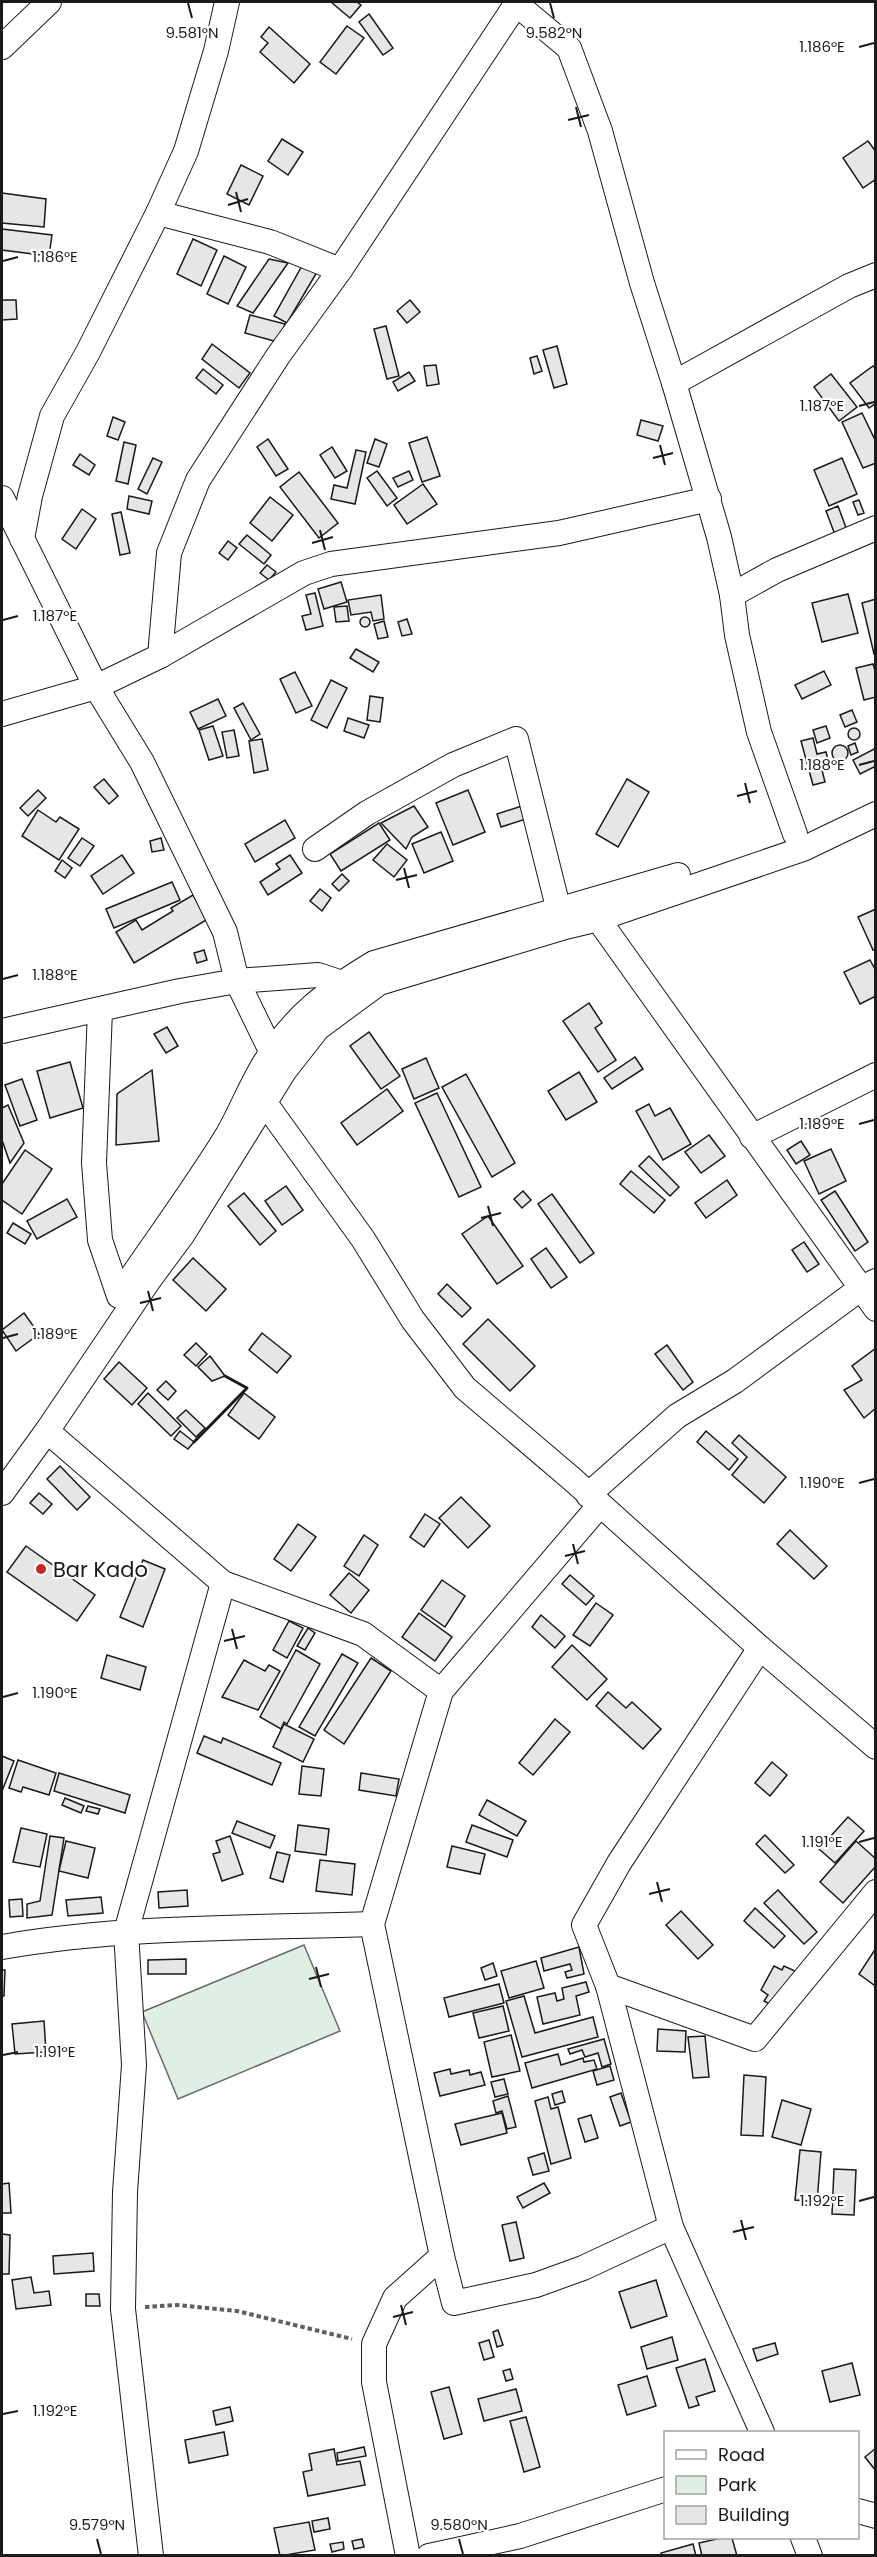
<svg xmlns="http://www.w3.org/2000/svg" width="877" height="2557" font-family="Poppins,sans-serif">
  <rect width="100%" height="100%" fill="#fff"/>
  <polygon fill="#e0efe3" stroke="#6a6a6a" stroke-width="1.5" points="304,1945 340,2031 178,2099 142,2012"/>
  <g fill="#e6e6e6" stroke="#1a1a1a" stroke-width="1.5">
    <polygon points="331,2 357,2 361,5 350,18"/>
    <polygon points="369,14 393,48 383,55 359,22"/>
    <polygon points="347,26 364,38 336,74 320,62"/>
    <polygon points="269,27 310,64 294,83 260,52 268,43 261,37"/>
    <polygon points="282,139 303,152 288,175 268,161"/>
    <polygon points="868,141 876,152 876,179 863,188 843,158"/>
    <polygon points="241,165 263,176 249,205 227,194"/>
    <polygon points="2,193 46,199 44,227 2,223"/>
    <polygon points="2,229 52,235 49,256 2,250"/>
    <polygon points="193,239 217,250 201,286 177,274"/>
    <polygon points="224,256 246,267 228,304 207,294"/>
    <polygon points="269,259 288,263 253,313 237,306"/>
    <polygon points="303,264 317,272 287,323 274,316"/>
    <polygon points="2,300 16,300 17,319 2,320"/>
    <polygon points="410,300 420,312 407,323 397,311"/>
    <polygon points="250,315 285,324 278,342 245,333"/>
    <polygon points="386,326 399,376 387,379 374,329"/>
    <polygon points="212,344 250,373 239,388 202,359"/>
    <polygon points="557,346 567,384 554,388 543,350"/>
    <polygon points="537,356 542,371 534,374 530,358"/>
    <polygon points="436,365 439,384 427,386 424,366"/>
    <polygon points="873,366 876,369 876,403 869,408 850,383"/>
    <polygon points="203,369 223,385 216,394 196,378"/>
    <polygon points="409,372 415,381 398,391 393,382"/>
    <polygon points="831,374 857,407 839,421 814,387"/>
    <polygon points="862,413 876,442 876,463 863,468 842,422"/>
    <polygon points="113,417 125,422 118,440 107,436"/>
    <polygon points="641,420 663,426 658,441 637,435"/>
    <polygon points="427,437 440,476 422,482 409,443"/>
    <polygon points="268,439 288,469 276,476 257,447"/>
    <polygon points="375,439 387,444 379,467 367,463"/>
    <polygon points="124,442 136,445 128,484 116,481"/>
    <polygon points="332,447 347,471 335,478 320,455"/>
    <polygon points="356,450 366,452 355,504 331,499 334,485 347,488"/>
    <polygon points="80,454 95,465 89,475 73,465"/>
    <polygon points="153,458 162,462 147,494 138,489"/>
    <polygon points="842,458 857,494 829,506 814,470"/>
    <polygon points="377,471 397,498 387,506 367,478"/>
    <polygon points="409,471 413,480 398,487 393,478"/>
    <polygon points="299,472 338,523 319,538 280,487"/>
    <polygon points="423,484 437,504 407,524 394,505"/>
    <polygon points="129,496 152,501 149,514 127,509"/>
    <polygon points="270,497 293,515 272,541 250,523"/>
    <polygon points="859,500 864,513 858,515 853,502"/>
    <polygon points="838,506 849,536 837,540 826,511"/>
    <polygon points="82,509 96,519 76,549 62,539"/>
    <polygon points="121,512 130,553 120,555 112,514"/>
    <polygon points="247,535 271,555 264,564 239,544"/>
    <polygon points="228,541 237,548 228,560 219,553"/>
    <polygon points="267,565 276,572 269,580 260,573"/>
    <polygon points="341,582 347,602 324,609 318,589"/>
    <polygon points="315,593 323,626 306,630 302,616 311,614 306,595"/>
    <polygon points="848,594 858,633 822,642 812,603"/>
    <polygon points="381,595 384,619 373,621 371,612 351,615 348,600"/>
    <polygon points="876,599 876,653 874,654 862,603"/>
    <polygon points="347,606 349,621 336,622 334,607"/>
    <circle cx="365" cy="622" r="5"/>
    <polygon points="407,619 412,634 402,636 398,622"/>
    <polygon points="384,621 388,637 378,639 374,624"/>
    <polygon points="356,649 379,662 373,672 350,658"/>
    <polygon points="873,664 876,674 876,697 864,700 856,668"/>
    <polygon points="824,671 831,685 802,699 795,685"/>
    <polygon points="295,672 312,706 296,713 280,679"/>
    <polygon points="331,680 347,688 327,728 311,720"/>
    <polygon points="370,696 383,698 380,722 367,720"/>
    <polygon points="218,699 226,716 198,729 190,712"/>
    <polygon points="243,703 260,734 251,740 234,708"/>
    <polygon points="852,710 857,722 845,727 840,715"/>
    <polygon points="348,718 369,725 364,738 344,731"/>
    <polygon points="213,726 223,756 209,760 199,730"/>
    <polygon points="826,726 830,738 817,743 813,730"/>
    <circle cx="854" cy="734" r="6"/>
    <polygon points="234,730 239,756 227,758 222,732"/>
    <polygon points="813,738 817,754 826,752 828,760 820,762 825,782 813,785 801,741"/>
    <polygon points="262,739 268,770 254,773 249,741"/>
    <polygon points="855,743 858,752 851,755 848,746"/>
    <circle cx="840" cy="753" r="8"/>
    <polygon points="876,748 876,766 860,774 853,760"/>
    <polygon points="104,779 118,796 109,804 94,787"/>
    <polygon points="627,779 649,792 618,847 596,834"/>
    <polygon points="38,790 46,798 28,816 20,808"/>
    <polygon points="468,790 485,832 453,845 436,803"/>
    <polygon points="525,805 529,818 501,827 497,814"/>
    <polygon points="414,806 428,827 412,837 406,849 381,823"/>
    <polygon points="38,810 56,822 60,817 79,829 59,860 22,836"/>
    <polygon points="285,820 295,838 255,862 245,844"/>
    <polygon points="379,823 390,840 341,871 330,854"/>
    <polygon points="441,832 453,861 424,873 412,844"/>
    <polygon points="82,838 94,846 80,866 68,858"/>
    <polygon points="161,838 164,850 152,852 150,841"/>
    <polygon points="387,844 407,860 394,877 373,860"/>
    <polygon points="122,855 134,873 103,894 91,876"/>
    <polygon points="290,855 302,873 268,895 260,882 280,869 276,864"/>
    <polygon points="62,860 72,868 65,878 55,871"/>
    <polygon points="342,874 349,881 339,891 332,884"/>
    <polygon points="172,882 180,900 114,928 106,909"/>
    <polygon points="320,889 331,898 322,911 310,901"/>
    <polygon points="193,895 208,919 134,963 116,932 136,920 142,930 173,911 171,908"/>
    <polygon points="876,909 876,949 873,950 858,917"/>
    <polygon points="204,950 207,960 197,963 194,953"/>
    <polygon points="870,960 876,971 876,996 860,1004 844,972"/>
    <polygon points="589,1003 602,1023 595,1028 616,1060 598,1072 563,1021"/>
    <polygon points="167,1027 178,1046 166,1053 154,1034"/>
    <polygon points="369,1032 400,1076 381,1089 350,1046"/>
    <polygon points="635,1057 643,1069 612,1089 604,1078"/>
    <polygon points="426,1058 439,1088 414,1099 402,1069"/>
    <polygon points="70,1062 83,1108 50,1118 37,1071"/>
    <polygon points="152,1070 159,1141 116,1145 117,1094"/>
    <polygon points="579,1072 597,1102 566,1120 548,1091"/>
    <polygon points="466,1074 515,1163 492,1177 442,1087"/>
    <polygon points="22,1079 37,1120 20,1126 5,1085"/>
    <polygon points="387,1089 403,1111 357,1145 341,1123"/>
    <polygon points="437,1093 481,1187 459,1197 415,1103"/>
    <polygon points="649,1104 655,1116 670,1108 691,1144 663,1160 636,1111"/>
    <polygon points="8,1105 24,1143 10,1163 2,1140 2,1108"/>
    <polygon points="709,1135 725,1156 701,1173 685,1152"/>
    <polygon points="801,1141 810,1155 796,1164 787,1150"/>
    <polygon points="831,1149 846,1181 819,1194 804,1161"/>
    <polygon points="25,1150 52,1169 22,1214 2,1200 2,1184"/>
    <polygon points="649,1156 679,1187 670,1196 639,1166"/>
    <polygon points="631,1171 665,1200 654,1213 620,1184"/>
    <polygon points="727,1180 737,1195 706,1218 695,1203"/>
    <polygon points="286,1186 303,1210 282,1225 265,1201"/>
    <polygon points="523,1191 531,1200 522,1208 514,1199"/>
    <polygon points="835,1191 868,1242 855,1251 821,1200"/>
    <polygon points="244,1193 276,1231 260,1245 228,1206"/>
    <polygon points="552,1194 594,1253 580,1263 538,1204"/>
    <polygon points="67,1199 77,1217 37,1239 27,1221"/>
    <polygon points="488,1216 523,1266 497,1284 462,1234"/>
    <polygon points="13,1223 31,1234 25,1244 7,1233"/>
    <polygon points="804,1242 819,1264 807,1272 792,1250"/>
    <polygon points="546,1248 567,1277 551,1288 531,1259"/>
    <polygon points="193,1258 226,1289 206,1311 173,1280"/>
    <polygon points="447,1284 471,1308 462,1317 438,1294"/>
    <polygon points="24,1313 39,1334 16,1351 2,1330"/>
    <polygon points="488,1319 535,1366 510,1391 463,1344"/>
    <polygon points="262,1333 291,1356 277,1373 249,1350"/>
    <polygon points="196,1343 207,1354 196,1366 184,1355"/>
    <polygon points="667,1345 693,1382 683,1390 655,1354"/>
    <polygon points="876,1348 876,1408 864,1418 844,1390 862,1380 852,1366"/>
    <polygon points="210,1356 225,1376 212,1381 198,1367"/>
    <polygon points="119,1362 147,1388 132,1405 104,1379"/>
    <polygon points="166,1381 176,1391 168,1400 157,1390"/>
    <polygon points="148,1393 181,1426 171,1436 138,1404"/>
    <polygon points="244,1393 275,1417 259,1439 228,1415"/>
    <polygon points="186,1410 205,1428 196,1437 177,1418"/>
    <polygon points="180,1431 194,1442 188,1449 174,1439"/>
    <polygon points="706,1431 738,1459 729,1470 697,1442"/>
    <polygon points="739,1435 786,1477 764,1503 732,1475 747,1457 732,1443"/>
    <polygon points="60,1466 90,1497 77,1510 47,1479"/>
    <polygon points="39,1493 52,1504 43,1514 30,1503"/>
    <polygon points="461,1497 490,1526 468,1548 439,1518"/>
    <polygon points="425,1514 440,1524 424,1547 410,1537"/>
    <polygon points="298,1524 316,1537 291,1571 274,1559"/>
    <polygon points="790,1530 827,1566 814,1579 777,1544"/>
    <polygon points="364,1535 378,1545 359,1576 344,1566"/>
    <polygon points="26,1546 95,1595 77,1621 7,1572"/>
    <polygon points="143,1560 165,1569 143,1627 120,1617"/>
    <polygon points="349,1573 369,1590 351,1613 330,1595"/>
    <polygon points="570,1575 594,1596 586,1605 562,1584"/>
    <polygon points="442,1580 465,1596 445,1627 421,1610"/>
    <polygon points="596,1603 613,1615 590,1646 573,1635"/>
    <polygon points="419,1613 452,1637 435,1661 402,1637"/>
    <polygon points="541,1615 565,1636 555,1648 532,1627"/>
    <polygon points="289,1621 303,1628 287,1658 273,1650"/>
    <polygon points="308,1628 315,1633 305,1650 297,1646"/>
    <polygon points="572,1645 607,1679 587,1700 552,1667"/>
    <polygon points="296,1650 320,1664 287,1724 284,1722 281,1729 260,1717"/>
    <polygon points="342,1654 358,1663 315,1736 299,1727"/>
    <polygon points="107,1655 146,1667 140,1690 101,1678"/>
    <polygon points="371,1658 391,1671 344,1744 324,1730"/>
    <polygon points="244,1660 265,1671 269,1665 280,1671 258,1710 222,1697"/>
    <polygon points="608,1692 626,1708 632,1702 661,1729 643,1749 596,1706"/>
    <polygon points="555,1719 570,1732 533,1775 519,1763"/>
    <polygon points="284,1724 314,1739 303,1762 273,1747"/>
    <polygon points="204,1736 221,1743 223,1738 281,1763 272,1785 197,1753"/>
    <polygon points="2,1756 14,1761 2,1791"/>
    <polygon points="18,1760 56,1773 49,1795 23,1787 21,1792 9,1788"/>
    <polygon points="772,1762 787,1775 770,1796 755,1783"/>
    <polygon points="302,1766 324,1769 321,1796 299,1794"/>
    <polygon points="59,1773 130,1795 125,1813 54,1791"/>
    <polygon points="361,1773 399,1779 396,1796 359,1790"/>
    <polygon points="65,1798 84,1806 81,1813 62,1805"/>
    <polygon points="487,1800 526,1821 517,1836 479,1815"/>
    <polygon points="88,1806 100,1809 98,1814 86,1811"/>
    <polygon points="848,1817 864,1831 835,1863 819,1849"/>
    <polygon points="237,1821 275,1836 270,1848 232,1833"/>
    <polygon points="298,1825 329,1829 326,1855 295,1851"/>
    <polygon points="472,1825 513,1840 507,1857 466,1842"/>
    <polygon points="21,1828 47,1834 40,1867 13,1862"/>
    <polygon points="765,1835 794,1865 785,1873 756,1844"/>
    <polygon points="50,1836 64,1838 52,1915 27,1918 27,1904 40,1901"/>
    <polygon points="230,1836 243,1874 222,1881 213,1854 220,1852 216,1841"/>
    <polygon points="66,1841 95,1848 88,1878 59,1871"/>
    <polygon points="856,1841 876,1859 876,1866 843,1903 820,1882"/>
    <polygon points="452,1846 485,1854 480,1874 447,1867"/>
    <polygon points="277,1852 290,1855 283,1882 270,1878"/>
    <polygon points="320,1860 355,1864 352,1895 316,1891"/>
    <polygon points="187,1890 188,1906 159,1908 158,1892"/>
    <polygon points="778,1890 817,1932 804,1944 764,1903"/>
    <polygon points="101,1897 103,1913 68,1916 66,1900"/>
    <polygon points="22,1899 23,1916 10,1917 9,1900"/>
    <polygon points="755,1908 785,1936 774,1948 744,1921"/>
    <polygon points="681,1911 713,1945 698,1959 666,1925"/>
    <polygon points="579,1947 584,1974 567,1978 565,1972 572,1970 570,1964 544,1971 541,1958"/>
    <polygon points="876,1948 876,1983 874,1985 859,1974"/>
    <polygon points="186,1959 186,1974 148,1974 148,1960"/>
    <polygon points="536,1961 544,1988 509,1998 501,1971"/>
    <polygon points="493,1963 497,1976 485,1980 481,1968"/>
    <polygon points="774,1966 782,1970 784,1966 795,1971 775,2007 764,2001 768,1995 761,1990"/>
    <polygon points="2,1970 5,1970 4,1996 2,1996"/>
    <polygon points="586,1982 589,1992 576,1996 580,2015 543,2024 537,1997 555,1993 557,2001 564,1999 562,1988"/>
    <polygon points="499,1984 504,2003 449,2017 444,1998"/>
    <polygon points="524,1996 535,2033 593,2017 598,2037 522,2057 506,2001"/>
    <polygon points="503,2006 509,2031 479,2038 473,2013"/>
    <polygon points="44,2021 46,2052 15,2054 12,2024"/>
    <polygon points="658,2029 686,2031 685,2052 657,2051"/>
    <polygon points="511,2035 520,2071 492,2077 484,2042"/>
    <polygon points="705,2036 709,2077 693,2078 688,2037"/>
    <polygon points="604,2039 611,2064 602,2067 598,2053 585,2057 582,2050 570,2054 568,2049"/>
    <polygon points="558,2054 561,2065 583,2058 584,2062 594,2060 597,2069 532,2088 525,2063"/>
    <polygon points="610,2066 614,2080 597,2085 593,2071"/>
    <polygon points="450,2069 451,2074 469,2070 470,2075 481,2072 485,2085 440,2096 434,2073"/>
    <polygon points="744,2075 766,2077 763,2136 741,2135"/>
    <polygon points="504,2079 508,2094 495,2097 491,2082"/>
    <polygon points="562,2091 565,2102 555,2105 552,2094"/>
    <polygon points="621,2093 631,2122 620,2126 610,2097"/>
    <polygon points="508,2096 516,2127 507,2129 502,2111 496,2113 493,2101"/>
    <polygon points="548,2097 551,2109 558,2107 571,2158 551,2164 535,2101"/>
    <polygon points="782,2100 811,2109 801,2145 772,2137"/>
    <polygon points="502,2113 507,2133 461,2145 455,2124"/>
    <polygon points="591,2115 598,2138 585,2142 578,2119"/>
    <polygon points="800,2150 821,2152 817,2202 795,2200"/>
    <polygon points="544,2153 549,2171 533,2175 528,2158"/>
    <polygon points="834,2169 856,2170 854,2215 832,2214"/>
    <polygon points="9,2183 11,2213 2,2213 2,2184"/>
    <polygon points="544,2183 550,2193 523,2208 517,2197"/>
    <polygon points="516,2222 524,2258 510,2261 502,2225"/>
    <polygon points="2,2234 10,2235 9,2274 2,2274"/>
    <polygon points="93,2253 94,2271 54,2274 53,2256"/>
    <polygon points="31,2277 34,2293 49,2291 51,2305 16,2309 12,2280"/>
    <polygon points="656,2280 667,2316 631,2328 619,2292"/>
    <polygon points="86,2294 99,2294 100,2306 86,2306"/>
    <polygon points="498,2330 503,2345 497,2347 493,2332"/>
    <polygon points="672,2337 678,2360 647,2369 641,2347"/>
    <polygon points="489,2340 494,2357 484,2360 479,2343"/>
    <polygon points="775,2343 778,2354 757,2361 753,2349"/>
    <polygon points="705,2359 715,2391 696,2397 699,2405 689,2408 676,2368"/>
    <polygon points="852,2363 860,2395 830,2402 822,2371"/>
    <polygon points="510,2369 513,2379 506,2381 503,2371"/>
    <polygon points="647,2376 656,2406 627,2415 618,2385"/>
    <polygon points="449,2387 462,2434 444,2439 431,2392"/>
    <polygon points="516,2389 522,2411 484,2421 478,2399"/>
    <polygon points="230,2407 233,2421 216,2425 213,2411"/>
    <polygon points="526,2417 540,2467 524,2472 510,2421"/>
    <polygon points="224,2432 228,2455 189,2463 185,2440"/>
    <polygon points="364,2447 366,2456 338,2461 337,2453"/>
    <polygon points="876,2448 876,2471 865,2457"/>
    <polygon points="334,2449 337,2465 360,2461 365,2485 308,2496 303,2472 312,2470 309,2454"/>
    <polygon points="328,2518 330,2529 314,2532 312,2521"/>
    <polygon points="309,2522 315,2550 280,2556 274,2528"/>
    <polygon points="721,2538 732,2538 737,2556 702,2556 699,2543"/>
    <polygon points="362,2539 364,2547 354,2549 352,2541"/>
    <polygon points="343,2542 344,2549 332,2552 330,2544"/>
    <polygon points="693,2544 696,2556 661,2556 661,2553"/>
  </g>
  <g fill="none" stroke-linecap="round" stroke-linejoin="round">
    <g stroke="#1a1a1a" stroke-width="26">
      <g id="minor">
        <polyline points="514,2 569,48 600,131 642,283 674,383 719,537 732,595 737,635 759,732 795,834"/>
        <polyline points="2,47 49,2"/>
        <polyline points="158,213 270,242 340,270"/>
        <polyline points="674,383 849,286 876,275"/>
        <polyline points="2,498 96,687 142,762 225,932 237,981 272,1053 279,1063"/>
        <polyline points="22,539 30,496 52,416 88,352 158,213 186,151 216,51 227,2"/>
        <polyline points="732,595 777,570 876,528"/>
        <polyline points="160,656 169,553 198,480 278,356 340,270 517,3"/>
        <polyline points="2,714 96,687 160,656 304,573 331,564 559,533 709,499"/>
        <polyline points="315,849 367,813 453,765 516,739 559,911"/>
        <polyline points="598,919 876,1309"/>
        <polyline points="100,1010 94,1163 100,1240 119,1296"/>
        <polyline points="2,1031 180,991 237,981 318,975 342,983"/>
        <polyline points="265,1103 363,1239 413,1320 465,1388 572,1479 760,1648 876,1747"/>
        <polyline points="752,1137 876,1075"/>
        <path d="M130 1279C163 1231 198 1183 228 1134 241 1111 250 1087 264 1064 294 1016 326 992 374 963L678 875"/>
        <polyline points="47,1431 223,1583 363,1634 441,1691"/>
        <polyline points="2,1493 47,1431 149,1280 183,1234 285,1070 318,1028 379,983 565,927 598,919 704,883 803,849 876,814"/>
        <polyline points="588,1495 677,1416 735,1381 860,1289 876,1281"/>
        <polyline points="599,1506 441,1691 372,1924 442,2256 454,2303 536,2285 583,2268 671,2227"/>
        <polyline points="760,1648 619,1863 584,1925 608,1986 671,2227 762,2432"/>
        <path d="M2 1947C123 1926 248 1928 372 1924"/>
        <polyline points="608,1986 755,2039 876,1892"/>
        <polyline points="858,2511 876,2516"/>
        <polyline points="803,2538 810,2556"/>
        <polyline points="151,2556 123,2309 125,2192 134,2065 126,1932 223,1583"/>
        <polyline points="408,2556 374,2382 374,2344 395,2298 442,2256"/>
        <polyline points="429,2556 520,2536 666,2489"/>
      </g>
    </g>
    <polyline stroke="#5f5f5f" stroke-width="4" stroke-dasharray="4.5 3" stroke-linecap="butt" points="145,2307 177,2305 237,2311 352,2339"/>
    <use href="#minor" stroke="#fff" stroke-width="24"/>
    <polyline stroke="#1a1a1a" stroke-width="3" points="194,1442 247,1388 225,1376"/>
  </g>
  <path fill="none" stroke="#1a1a1a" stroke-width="2" d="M188 3 192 18M550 3 554 18M859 47 874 43M576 107 581 127M568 120 589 115M236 192 241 212M228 205 248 199M3 261 18 257M859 406 874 402M660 445 665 465M653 458 673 453M320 530 325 550M312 543 333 537M3 620 18 616M859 765 874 761M745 783 750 803M737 796 757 791M404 868 409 888M396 880 417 875M3 979 18 975M859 1124 874 1120M488 1206 493 1226M481 1218 501 1213M148 1291 153 1311M140 1303 161 1298M3 1338 18 1334M859 1483 874 1479M573 1544 578 1564M565 1556 585 1551M232 1629 237 1649M224 1641 245 1636M3 1697 18 1693M859 1842 874 1838M657 1882 662 1902M649 1894 670 1889M316 1967 321 1987M309 1979 329 1974M3 2055 18 2052M859 2201 874 2197M741 2220 746 2240M733 2232 754 2227M401 2305 406 2325M393 2317 413 2312M3 2414 18 2411M97 2539 101 2554M459 2539 463 2554"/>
  <circle fill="#c62828" stroke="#fff" stroke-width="2" cx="41" cy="1569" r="6"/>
  <g text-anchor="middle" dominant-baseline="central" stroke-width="4.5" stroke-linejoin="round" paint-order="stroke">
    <g font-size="21" fill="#1a1a1a" stroke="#fff" text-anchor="start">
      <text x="53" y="1569">Bar Kado</text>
    </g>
  </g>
  <g font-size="15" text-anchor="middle" fill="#1a1a1a" stroke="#fff" stroke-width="4.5" stroke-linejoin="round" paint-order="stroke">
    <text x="192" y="38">9.581°N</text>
    <text x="554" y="38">9.582°N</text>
    <text x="822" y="52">1.186°E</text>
    <text x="55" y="262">1.186°E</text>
    <text x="822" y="411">1.187°E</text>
    <text x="55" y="621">1.187°E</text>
    <text x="822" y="770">1.188°E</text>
    <text x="55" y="980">1.188°E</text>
    <text x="822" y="1129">1.189°E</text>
    <text x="55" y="1339">1.189°E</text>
    <text x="822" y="1488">1.190°E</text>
    <text x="55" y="1698">1.190°E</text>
    <text x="822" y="1847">1.191°E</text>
    <text x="55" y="2057">1.191°E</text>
    <text x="822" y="2206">1.192°E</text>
    <text x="55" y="2416">1.192°E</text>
    <text x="97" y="2530">9.579°N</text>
    <text x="459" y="2530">9.580°N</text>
  </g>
  <rect width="877" height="2557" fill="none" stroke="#1a1a1a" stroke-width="6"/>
  <rect x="664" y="2431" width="195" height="108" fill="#ffffff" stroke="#a3a3a3" stroke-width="1.5"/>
  <rect x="676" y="2450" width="30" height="9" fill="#ffffff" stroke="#a3a3a3" stroke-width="1.5"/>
  <text x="718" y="2461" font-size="18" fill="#1a1a1a">Road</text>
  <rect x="676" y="2476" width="30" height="18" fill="#e0efe3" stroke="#a3a3a3" stroke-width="1.5"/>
  <text x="718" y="2491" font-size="18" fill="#1a1a1a">Park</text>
  <rect x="676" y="2506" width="30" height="18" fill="#e6e6e6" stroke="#a3a3a3" stroke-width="1.5"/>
  <text x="718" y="2521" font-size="18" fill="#1a1a1a">Building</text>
</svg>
